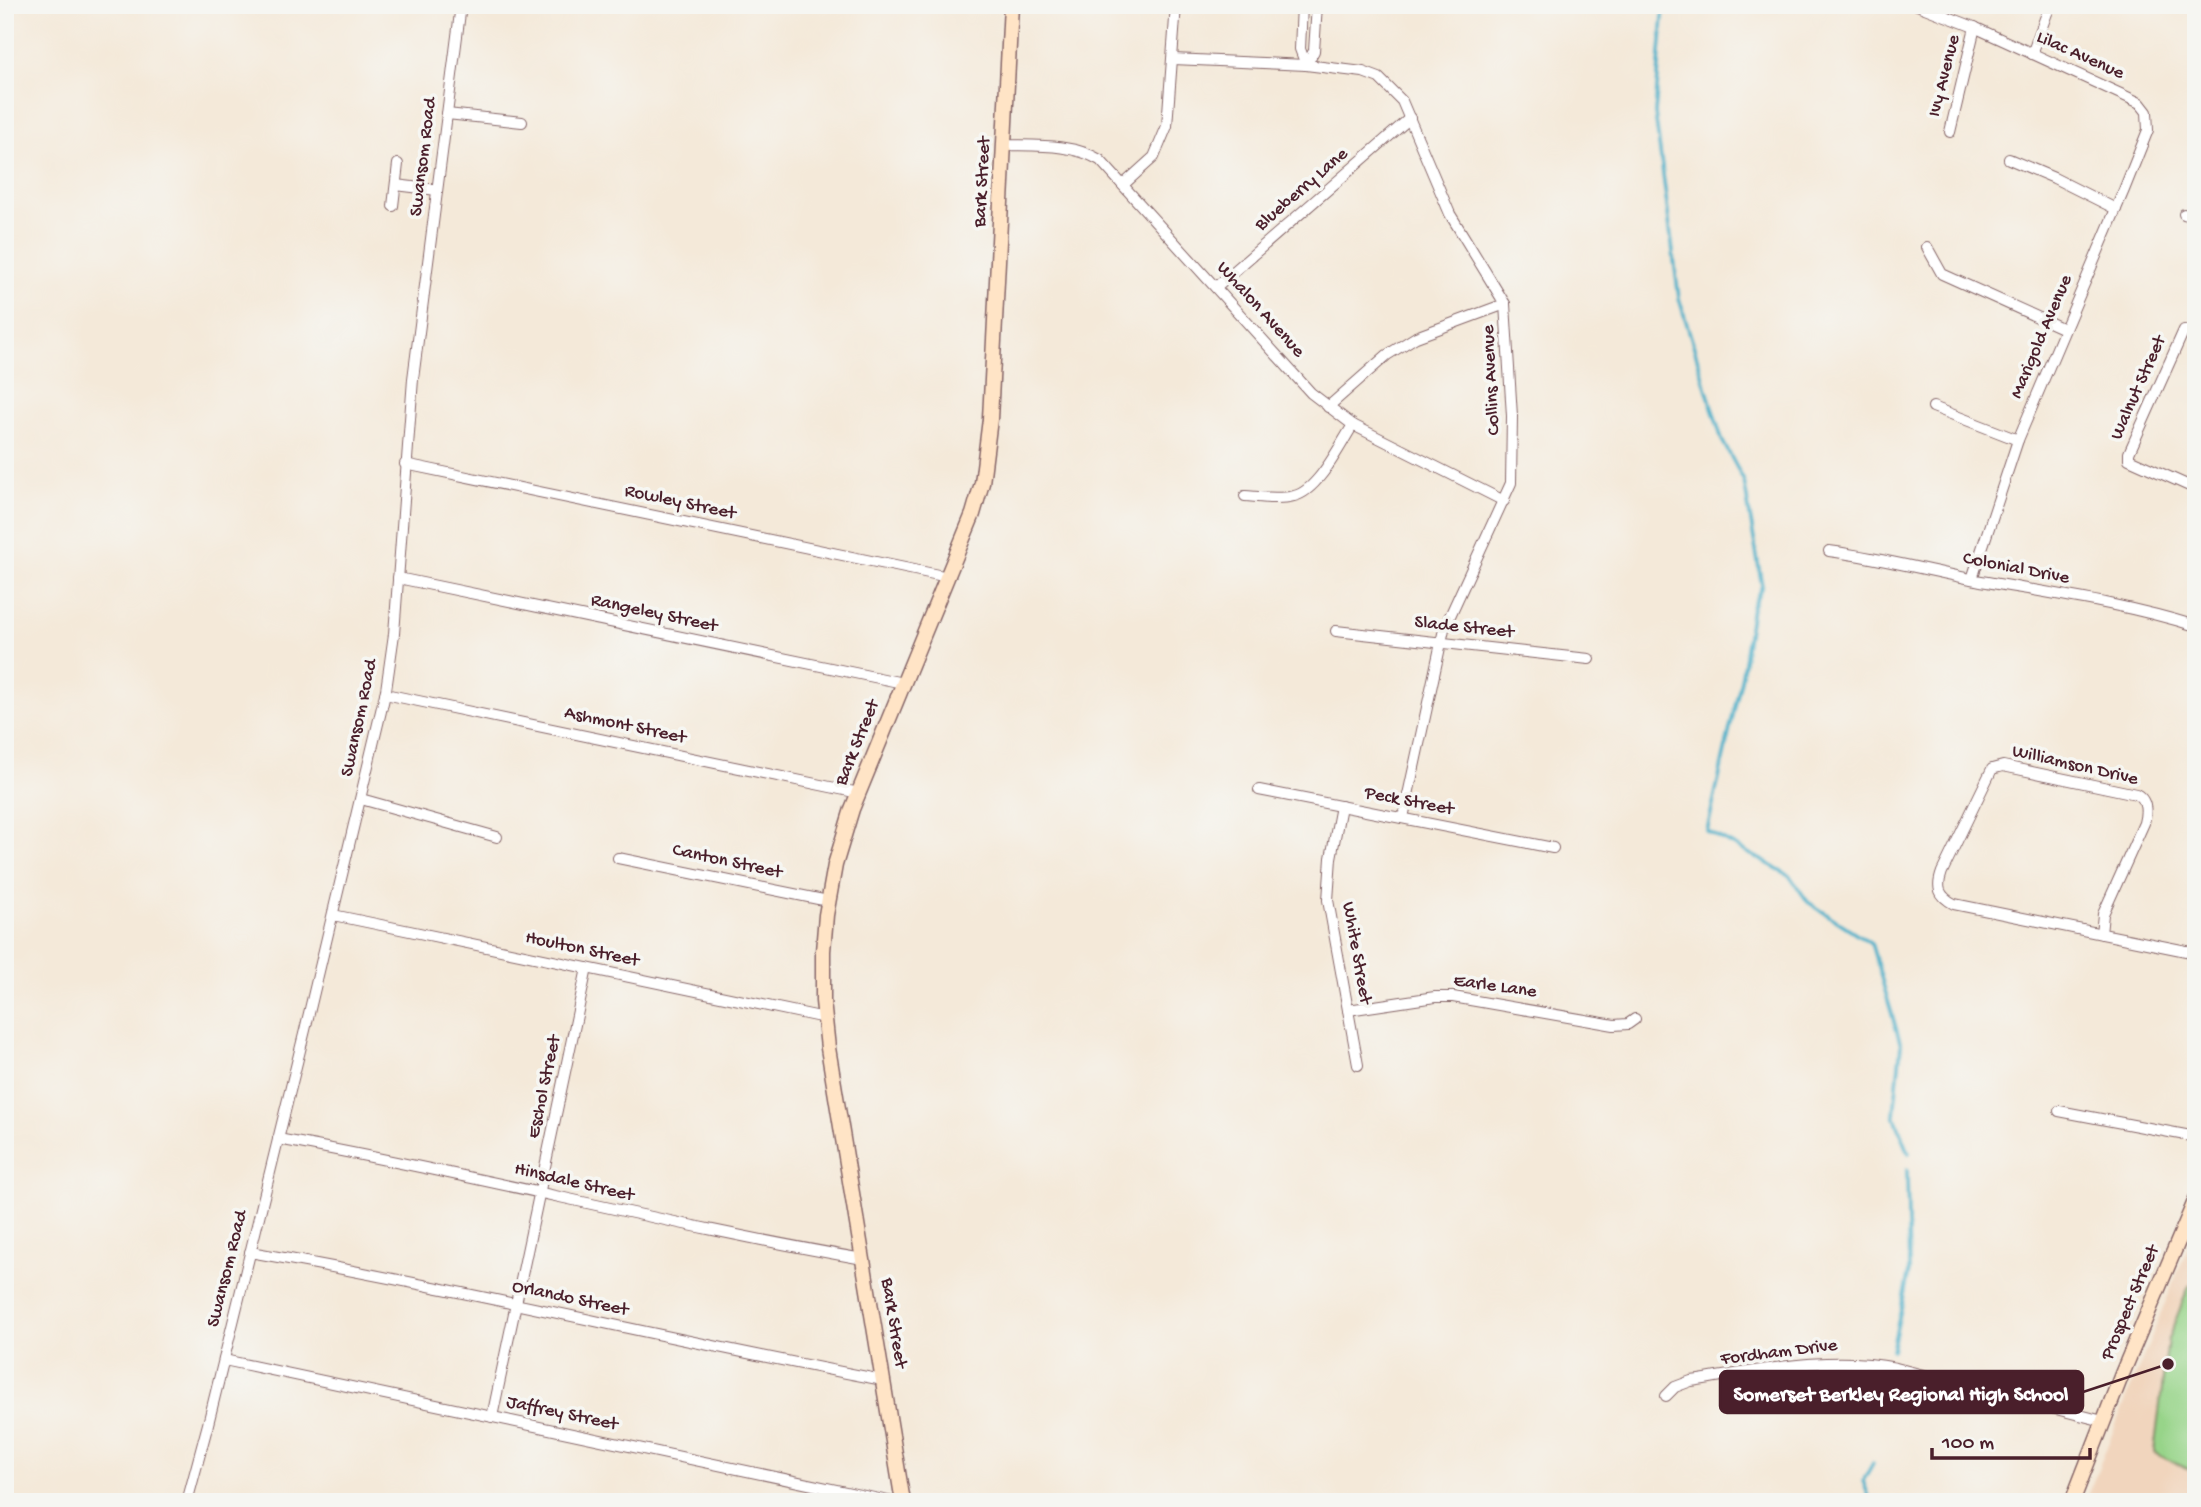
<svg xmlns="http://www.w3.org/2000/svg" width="2201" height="1507" font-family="'Gochi Hand',sans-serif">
  <rect width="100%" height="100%" fill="#f6f6f2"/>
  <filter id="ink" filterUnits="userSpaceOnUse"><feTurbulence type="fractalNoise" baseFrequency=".0143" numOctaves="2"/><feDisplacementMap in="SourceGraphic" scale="14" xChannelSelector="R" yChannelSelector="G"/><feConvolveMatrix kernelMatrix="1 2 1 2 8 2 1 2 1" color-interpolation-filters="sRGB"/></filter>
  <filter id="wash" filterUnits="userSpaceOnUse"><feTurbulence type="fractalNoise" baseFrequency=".00686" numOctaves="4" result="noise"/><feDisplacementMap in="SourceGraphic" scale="28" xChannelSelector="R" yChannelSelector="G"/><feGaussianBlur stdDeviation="1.57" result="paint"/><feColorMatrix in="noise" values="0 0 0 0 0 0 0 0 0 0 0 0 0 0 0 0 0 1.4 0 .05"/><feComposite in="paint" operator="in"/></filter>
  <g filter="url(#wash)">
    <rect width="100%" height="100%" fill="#f4e9d9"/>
    <polygon fill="#f1d5bd" points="2196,1227 2196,1502 2087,1502 2085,1501"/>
    <polygon fill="#97d489" stroke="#707a5a" stroke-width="2" points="2196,1283 2196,1473 2154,1453 2168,1339 2189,1286"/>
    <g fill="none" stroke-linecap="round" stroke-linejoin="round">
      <g stroke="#4bb1ca" stroke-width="3.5">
        <polyline points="1664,5 1655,113 1679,298 1722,440 1744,481 1762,586 1752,607 1742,675 1707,831 1789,875 1808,902 1871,943 1901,1045 1894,1115 1909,1153"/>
        <polyline points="1892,1350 1909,1272 1907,1170"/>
        <polyline points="1871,1502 1863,1481 1873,1463"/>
      </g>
    </g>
  </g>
  <g filter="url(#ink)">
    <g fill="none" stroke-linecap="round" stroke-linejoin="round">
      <g stroke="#866668" stroke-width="12">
        <g id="street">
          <polyline points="1302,5 1300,49 1306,65"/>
          <polyline points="1917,5 1974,27 2125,96 2140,103 2147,112 2148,130 2124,190 2018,440 1972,579"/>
          <polyline points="2032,54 2050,5"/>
          <polyline points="1173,59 1306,65 1363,72 1379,78 1402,101 1450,214 1505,304 1512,416 1511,483 1444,629 1403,818"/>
          <polyline points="1306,65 1314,51 1317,5"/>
          <polyline points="447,114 522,122"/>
          <polyline points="1950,132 1975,27"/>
          <path d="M1004 145C1035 146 1072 143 1100 160L1311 393 1353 425 1504 501"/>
          <polyline points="2009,159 2054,178 2116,209"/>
          <polyline points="396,185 437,190"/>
          <polyline points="1123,185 1154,157 1167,126 1176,5"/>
          <polyline points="393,206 398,164"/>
          <polyline points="2184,214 2196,219"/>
          <polyline points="1927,247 1942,274 2064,329"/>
          <polyline points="1216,287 1410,118"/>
          <polyline points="2184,330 2129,453 2129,459 2196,489"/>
          <polyline points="1328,407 1387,355 1416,337 1505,304"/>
          <polyline points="1933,407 2018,440"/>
          <polyline points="405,464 948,577"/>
          <path d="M1245 496C1260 497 1279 500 1294 496 1318 491 1340 445 1353 425"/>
          <path d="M1829 551C1881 558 1930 571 1981 581 2054 594 2126 604 2196 626"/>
          <polyline points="398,578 903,683"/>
          <polyline points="1336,631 1589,659"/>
          <polyline points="385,694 859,793"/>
          <polyline points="1259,790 1553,848"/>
          <polyline points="361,799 497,837"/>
          <polyline points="1341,806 1331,858 1328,900 1358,1065"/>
          <polyline points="618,858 828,901"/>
          <polyline points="333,915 825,1018"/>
          <path d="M2101 934 2103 914 2144 823C2147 811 2147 800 2136 794L2003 766 1992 769 1942 872C1936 888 1939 896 1954 904L2196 953"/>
          <polyline points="1348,1010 1435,997 1453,997 1614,1025 1628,1024 1635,1019"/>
          <polyline points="2059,1111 2196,1137"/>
          <path d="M278 1139C474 1174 667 1225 863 1259"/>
          <path d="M250 1252C462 1289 671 1340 883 1380"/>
          <polyline points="224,1360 893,1502"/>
          <path d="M1666 1396 1675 1387 1691 1381C1758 1371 1828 1354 1896 1368L2103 1421"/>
          <polyline points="492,1417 587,968"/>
          <polyline points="187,1502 208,1424 305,1030 386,690 394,634 413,379 461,5"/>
        </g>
      </g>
      <g stroke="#866668" stroke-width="17">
        <g id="secondary">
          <polyline points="903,1502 828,1048 823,1001 823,951 826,915 835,865 852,809 973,514 982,483 990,419 1011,5"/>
          <polyline points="2072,1502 2122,1374 2196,1199"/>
        </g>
      </g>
      <use href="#street" stroke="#fff" stroke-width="10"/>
      <use href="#secondary" stroke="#ffe4c6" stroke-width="14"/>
    </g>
  </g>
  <g text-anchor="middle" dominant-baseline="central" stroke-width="7" stroke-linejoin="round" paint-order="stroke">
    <g font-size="19" fill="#4a1f2b" stroke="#f6f6f2">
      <text transform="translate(2080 56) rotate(24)">Lilac Avenue</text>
      <text transform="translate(1945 76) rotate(-76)">Ivy Avenue</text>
      <text transform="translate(424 157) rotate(-83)">Swansom Road</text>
      <text transform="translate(983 182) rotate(-87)">Bark Street</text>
      <text transform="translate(1302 190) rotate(-41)">Blueberry Lane</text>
      <text transform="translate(1260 310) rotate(48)">Whalon Avenue</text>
      <text transform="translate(2042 337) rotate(-67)">Marigold Avenue</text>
      <text transform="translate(1492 380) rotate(-93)">Collins Avenue</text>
      <text transform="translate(2139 388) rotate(-66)">Walnut Street</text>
      <text transform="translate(680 503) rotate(12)">Rowley Street</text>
      <text transform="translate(2016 569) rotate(11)">Colonial Drive</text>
      <text transform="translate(654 614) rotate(12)">Rangeley Street</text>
      <text transform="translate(1464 628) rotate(6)">Slade Street</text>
      <text transform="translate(360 718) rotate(-78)">Swansom Road</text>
      <text transform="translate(625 726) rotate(12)">Ashmont Street</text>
      <text transform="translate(858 743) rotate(-68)">Bark Street</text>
      <text transform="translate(2075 766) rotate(13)">Williamson Drive</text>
      <text transform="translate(1409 802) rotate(11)">Peck Street</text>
      <text transform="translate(727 862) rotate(12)">Canton Street</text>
      <text transform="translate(582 950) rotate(12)">Houlton Street</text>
      <text transform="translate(1356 953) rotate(80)">White Street</text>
      <text transform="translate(1495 987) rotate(8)">Earle Lane</text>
      <text transform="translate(545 1087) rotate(-78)">Eschol Street</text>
      <text transform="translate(574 1183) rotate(13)">Hinsdale Street</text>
      <text transform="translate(228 1269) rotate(-76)">Swansom Road</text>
      <text transform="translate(570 1299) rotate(12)">Orlando Street</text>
      <text transform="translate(2131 1303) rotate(-67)">Prospect Street</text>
      <text transform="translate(893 1323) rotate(81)">Bark Street</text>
      <text transform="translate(1779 1353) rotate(-7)">Fordham Drive</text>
      <text transform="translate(562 1414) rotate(12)">Jaffrey Street</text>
    </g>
  </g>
  <path fill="none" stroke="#4a1f2b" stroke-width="2.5" d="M2168 1364L2083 1392"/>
  <circle fill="#4a1f2b" stroke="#f6f6f2" stroke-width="2.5" cx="2168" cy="1364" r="7"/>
  <rect fill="#4a1f2b" stroke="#4a1f2b" stroke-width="2.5" x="1720" y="1371" width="363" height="42" rx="7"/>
  <g font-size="21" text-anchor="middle" font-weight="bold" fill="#fff">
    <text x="1901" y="1400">Somerset Berkley Regional High School</text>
  </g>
  <rect width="2201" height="1507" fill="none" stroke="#f6f6f2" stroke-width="28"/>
  <path d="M1932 1448v10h158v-10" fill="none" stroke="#4a1f2b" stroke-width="3.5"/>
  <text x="1942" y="1448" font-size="21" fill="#4a1f2b" stroke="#f6f6f2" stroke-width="5" paint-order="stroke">100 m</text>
</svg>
